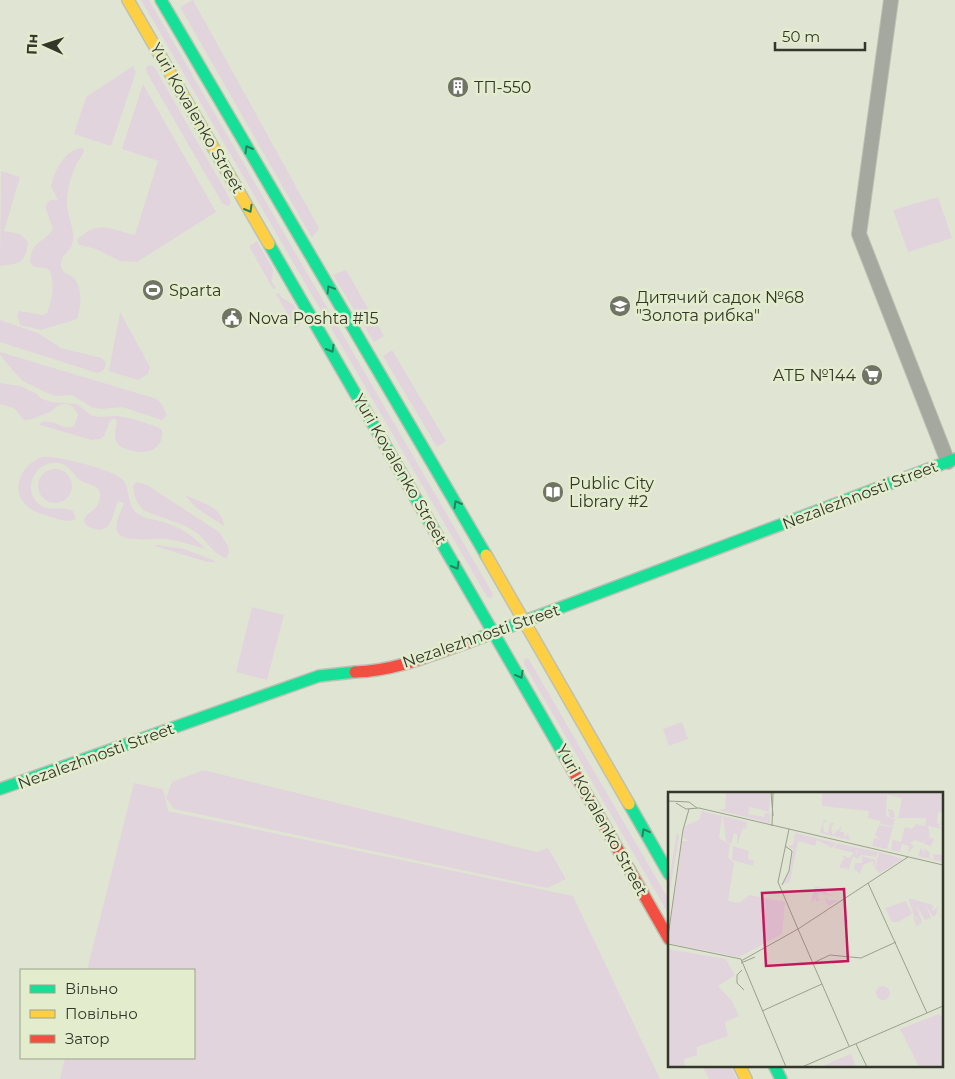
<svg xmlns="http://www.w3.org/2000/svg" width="955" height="1079" font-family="Montserrat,sans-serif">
  <rect width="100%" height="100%" fill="#e0e5d3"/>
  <g fill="#e1d4dd">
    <polygon points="141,0 149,0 493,594 492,598 487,597"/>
    <polygon points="193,0 319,228 312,238 180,7"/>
    <polygon points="151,65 155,68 229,197 231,203 228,206 223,204 221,201 147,73 146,67"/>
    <polygon points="133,66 136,72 111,146 74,134 86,97"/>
    <path d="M143 84 216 212 137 262 120 261 96 249 79 245 77 240C99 218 111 230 135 235L158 161 122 149Z"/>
    <path d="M81 148 84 149C84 156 78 159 76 165 71 176 67 190 67 202 66 215 78 234 71 247 67 254 60 256 61 266 62 274 70 274 74 278 83 288 81 307 77 319L41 330 20 325 17 315 19 311 43 315 47 313C52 300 55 285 50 271L47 268 34 267 30 262C31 241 43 244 53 229L45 206 50 200H58L51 186C55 170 64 151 81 148Z"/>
    <path d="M1 171 20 177 4 231 20 234 28 242C26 263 19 264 0 266Z"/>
    <polygon points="938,197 952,238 908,252 893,210"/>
    <polygon points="257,241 273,269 272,282 276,288 273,289 249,246"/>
    <polygon points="346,270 384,336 374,342 333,275"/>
    <polygon points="279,293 282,298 293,304 302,319 299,326 295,328 276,294"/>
    <polygon points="120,312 150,367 148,374 138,380 109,371"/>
    <polygon points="0,320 38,333 61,348 102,358 106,363 105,368 101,372 97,373 0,342"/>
    <polygon points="392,350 446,441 437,447 383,356"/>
    <polygon points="0,352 157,399 162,405 167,415 162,420 122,407 101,409 91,407 72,395 55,396 45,392 23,381 15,373 0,355"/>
    <path d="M0 383 21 386 37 394 40 398 51 402 77 404 91 415 98 417 117 416 130 418 155 426 162 430C165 463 119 452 116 441 114 435 116 427 117 421L114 418 110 421 104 436 101 439 92 440 40 425 41 422C57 419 61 431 74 426L78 415C75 406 65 400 56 407 54 408 53 410 50 412 42 415 32 420 24 420L14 408 0 404Z"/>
    <path d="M42 457C55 455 115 470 123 480 131 489 126 506 138 514 143 518 153 519 160 521 178 526 192 534 205 549 192 545 180 541 167 539 156 538 123 543 118 533 113 526 121 511 124 503L118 501C112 515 112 536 91 528 86 526 85 524 84 519 89 511 99 509 100 498 102 486 91 485 83 482 73 477 71 465 59 463 36 459 21 489 39 504 50 513 62 505 73 511L76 518 74 520C66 523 59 519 51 517 43 514 33 512 27 506 9 490 22 464 42 457Z"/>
    <circle cx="55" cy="486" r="17"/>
    <path d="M136 482 147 485 219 532 228 546 229 551 227 558C216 557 206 540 197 533 181 521 161 519 143 510 136 503 134 495 133 486Z"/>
    <path d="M185 495C200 502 223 507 224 526L195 507Z"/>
    <polygon points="157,545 184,549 213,560 215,562 207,562 155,546"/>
    <polygon points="252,607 284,615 267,680 236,672"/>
    <polygon points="528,658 669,900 669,915 524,664 524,660"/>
    <polygon points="682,722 688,739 669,746 663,729"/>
    <polygon points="203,770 537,852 548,848 566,879 547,888 174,809 166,798 172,782"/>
    <polygon points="134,783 163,789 168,811 573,896 660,1079 60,1079 65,1058 194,1058 194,970 87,970"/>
    <polygon points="702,1065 730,1065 737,1079 709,1079"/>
  </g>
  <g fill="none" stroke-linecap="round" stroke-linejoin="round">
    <g stroke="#bdc1b3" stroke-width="16">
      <polyline id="street" points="891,0 859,234 948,462"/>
    </g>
    <g stroke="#bdc1b3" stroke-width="14">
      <g id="fast">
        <polyline points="161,0 486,555"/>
        <polyline points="269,244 572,769"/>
        <polyline points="469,642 955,459"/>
        <polyline points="0,789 319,676 355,672"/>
        <polyline points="629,804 669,874"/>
        <polyline points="774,1065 781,1079"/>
      </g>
    </g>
    <g stroke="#bdc1b3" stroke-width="14">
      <g id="slow">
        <polyline points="128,0 269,244"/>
        <polyline points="486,555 629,804"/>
        <polyline points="739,1065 746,1079"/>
      </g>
    </g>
    <g stroke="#bdc1b3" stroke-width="14">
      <g id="jam">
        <path d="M355 672C395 671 432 655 469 642"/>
        <polyline points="572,769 669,939"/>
      </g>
    </g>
    <use href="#street" stroke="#a5a89e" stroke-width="14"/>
    <use href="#fast" stroke="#16e098" stroke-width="11"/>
    <use href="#slow" stroke="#ffcf43" stroke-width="11"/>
    <use href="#jam" stroke="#f24e42" stroke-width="11"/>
  </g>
  <defs><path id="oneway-chevron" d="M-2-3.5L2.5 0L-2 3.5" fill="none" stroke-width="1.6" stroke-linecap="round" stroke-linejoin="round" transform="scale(1.25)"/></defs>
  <g stroke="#26835c">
    <use href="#oneway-chevron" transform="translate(248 149) rotate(-120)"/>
    <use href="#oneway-chevron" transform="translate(249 209) rotate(60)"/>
    <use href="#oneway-chevron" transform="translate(330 289) rotate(-121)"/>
    <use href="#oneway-chevron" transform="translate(331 349) rotate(60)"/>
    <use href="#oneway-chevron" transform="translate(457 504) rotate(-120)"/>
    <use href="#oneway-chevron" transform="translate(456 566) rotate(60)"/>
    <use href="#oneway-chevron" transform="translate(520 675) rotate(61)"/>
    <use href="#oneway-chevron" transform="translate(645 832) rotate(-119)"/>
  </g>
  <defs>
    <g id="building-disc" transform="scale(1.125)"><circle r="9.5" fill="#707465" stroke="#e3eccc"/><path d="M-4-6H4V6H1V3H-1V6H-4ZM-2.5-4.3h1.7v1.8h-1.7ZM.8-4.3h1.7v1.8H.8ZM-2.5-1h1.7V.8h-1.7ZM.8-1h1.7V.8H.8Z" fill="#fff"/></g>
    <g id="stadium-disc" transform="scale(1.125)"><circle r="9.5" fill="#707465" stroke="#e3eccc"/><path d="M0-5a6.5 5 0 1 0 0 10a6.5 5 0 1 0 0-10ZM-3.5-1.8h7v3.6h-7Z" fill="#fff"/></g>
    <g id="school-disc" transform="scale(1.125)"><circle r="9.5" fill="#707465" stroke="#e3eccc"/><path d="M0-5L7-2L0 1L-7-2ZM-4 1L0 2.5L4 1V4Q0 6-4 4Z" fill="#fff"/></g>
    <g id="civic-disc" transform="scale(1.125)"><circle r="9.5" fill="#707465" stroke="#e3eccc"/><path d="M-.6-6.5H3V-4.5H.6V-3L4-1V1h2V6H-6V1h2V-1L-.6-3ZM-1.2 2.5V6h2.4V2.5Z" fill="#fff"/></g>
    <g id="supermarket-disc" transform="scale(1.125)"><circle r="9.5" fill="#707465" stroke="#e3eccc"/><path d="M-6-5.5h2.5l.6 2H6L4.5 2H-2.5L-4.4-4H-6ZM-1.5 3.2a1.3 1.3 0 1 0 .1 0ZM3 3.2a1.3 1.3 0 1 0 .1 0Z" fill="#fff"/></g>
    <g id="library-disc" transform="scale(1.125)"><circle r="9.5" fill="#707465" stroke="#e3eccc"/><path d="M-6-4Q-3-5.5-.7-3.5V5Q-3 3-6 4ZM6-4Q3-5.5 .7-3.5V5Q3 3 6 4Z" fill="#fff"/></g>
  </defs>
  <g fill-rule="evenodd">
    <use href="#building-disc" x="458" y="87"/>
    <use href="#stadium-disc" x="153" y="290"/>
    <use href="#school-disc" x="620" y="306"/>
    <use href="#civic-disc" x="232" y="318"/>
    <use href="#supermarket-disc" x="872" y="375"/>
    <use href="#library-disc" x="553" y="492"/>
  </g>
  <g text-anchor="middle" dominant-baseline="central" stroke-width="5" stroke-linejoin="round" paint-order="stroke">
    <g font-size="16" fill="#33372a" stroke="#e3eccc" text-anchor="start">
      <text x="474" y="87">ТП-550</text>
      <text x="169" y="290">Sparta</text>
      <text x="636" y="297">Дитячий садок №68<tspan x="636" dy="18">"Золота рибка"</tspan></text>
      <text x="248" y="318">Nova Poshta #15</text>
      <text x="856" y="375" text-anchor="end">АТБ №144</text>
      <text x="569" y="483">Public City<tspan x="569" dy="18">Library #2</tspan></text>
    </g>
    <g font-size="16" fill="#33372a" stroke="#e3eccc">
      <text transform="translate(197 118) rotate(60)">Yuri Kovalenko Street</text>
      <text transform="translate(400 469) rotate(60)">Yuri Kovalenko Street</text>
      <text transform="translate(860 495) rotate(-21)">Nezalezhnosti Street</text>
      <text transform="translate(481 636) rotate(-19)">Nezalezhnosti Street</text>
      <text transform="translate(96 756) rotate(-20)">Nezalezhnosti Street</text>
      <text transform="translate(602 820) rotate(61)">Yuri Kovalenko Street</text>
    </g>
  </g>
  <g transform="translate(668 792)">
    <rect width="275" height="275" fill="#e0e5d3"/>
    <path d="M58 0H102L101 20 82 15 80 22 96 25 97 21H102V31L50 18 57 17ZM154 0H275V20H271L269 26V32L275 31 270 34 275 37 260 34 262 45 256 44 266 47 263 54 256 52 258 46 255 51 247 48 242 51 246 54 240 62 241 54 234 52 232 60 223 58 225 45V48L233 50 237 35 244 37 248 32 257 34 258 26H230L234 6 219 3 218 24 222 26 220 17 225 18 227 25 222 26 227 27 225 34 212 32 213 29 200 26 201 19 154 14ZM34 19 54 24 51 46 62 53 60 65 66 71 60 109 71 111 81 103 117 110 114 142 71 165 0 151 14 49H21L15 46 17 34 31 28ZM55 24 79 30 78 35 81 37 75 36 69 54V42L66 41 63 52 58 50ZM156 27 159 29 155 32 156 40 160 41 162 31H166L163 37 165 43 174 34 172 40H176L177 46 180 41 182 48 152 41ZM211 33 225 35 219 57 204 54 206 46 212 47 207 43ZM9 40 11 45 0 109V93ZM127 41 168 51 164 56 149 48 147 54 130 49 122 90 115 92 122 78 125 57 118 54 125 53ZM169 51 190 56 188 62 189 63 190 56 210 60 208 65 193 63 189 67 185 64 181 77 171 76 176 66 174 63 181 66 186 61 166 56ZM65 54 81 59 80 67 86 69 85 74 64 68ZM253 55 257 62 256 56 262 61 261 66 266 67 265 62 275 63V70L250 64ZM211 60 235 67 204 86 211 81 207 76ZM194 64 208 68 206 76 205 69 195 73 192 82 186 77 187 71H194ZM147 94 163 98 157 100 165 104 158 103 159 108H170L161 114 157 108 158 103 151 101 149 106 153 107 148 110V106L143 111ZM240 106 265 113 264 119 271 114 268 123 265 125 258 113 263 126 257 128 248 113 254 130 249 135 245 125 252 128 246 124ZM238 109 244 122 230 130H224L217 116ZM0 157 58 167 67 183 50 194 64 209 71 224 57 230 60 244 29 255V263L16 267 17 275H0ZM208 201a7 7 0 1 1 14 0a7 7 0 1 1-14 0ZM271 222 275 227V275H251L232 237ZM183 262 188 275H152L173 266Z" fill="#e1d4dd"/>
    <path fill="none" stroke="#9b9f8f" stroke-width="1" d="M103 0 105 24M0 9 21 10 29 16M8 11 18 17 31 16 275 73M104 34 105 0M200 91 259 221M114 93 121 79 124 59 117 54M275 120V138M0 145 15 38 21 17M0 152 73 167 118 275M73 169 130 137 110 90 121 37M73 171 87 165M145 171 162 163 193 166 228 150M74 178 69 183V191L76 198M94 219 154 192M188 252 199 275M181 254 130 137 240 65M134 275 275 214"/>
    <path fill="#c2185b" fill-opacity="0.15" stroke="#c2185b" stroke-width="2.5" d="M176 97 180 169 98 174 94 101Z"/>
    <rect width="275" height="275" fill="none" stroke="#33372a" stroke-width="2.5"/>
  </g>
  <rect x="20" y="969" width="175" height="90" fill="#e3eccc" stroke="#9da48b"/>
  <rect x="30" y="985" width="25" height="8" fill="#16e098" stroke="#9da48b"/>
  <text x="65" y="994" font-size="15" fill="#33372a">Вільно</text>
  <rect x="30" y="1010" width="25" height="8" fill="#ffcf43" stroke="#9da48b"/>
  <text x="65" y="1019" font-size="15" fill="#33372a">Повільно</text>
  <rect x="30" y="1035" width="25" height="8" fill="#f24e42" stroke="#9da48b"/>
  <text x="65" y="1044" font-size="15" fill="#33372a">Затор</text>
  <g transform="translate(45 45) rotate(273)" stroke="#e3eccc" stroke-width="4" paint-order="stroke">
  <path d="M0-4L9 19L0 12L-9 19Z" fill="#33372a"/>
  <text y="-8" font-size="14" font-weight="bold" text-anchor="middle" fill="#33372a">Пн</text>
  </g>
  <path d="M775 42v8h90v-8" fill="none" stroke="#33372a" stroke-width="2.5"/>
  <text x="782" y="42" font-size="15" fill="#33372a" stroke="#e3eccc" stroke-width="4" paint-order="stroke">50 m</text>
</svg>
